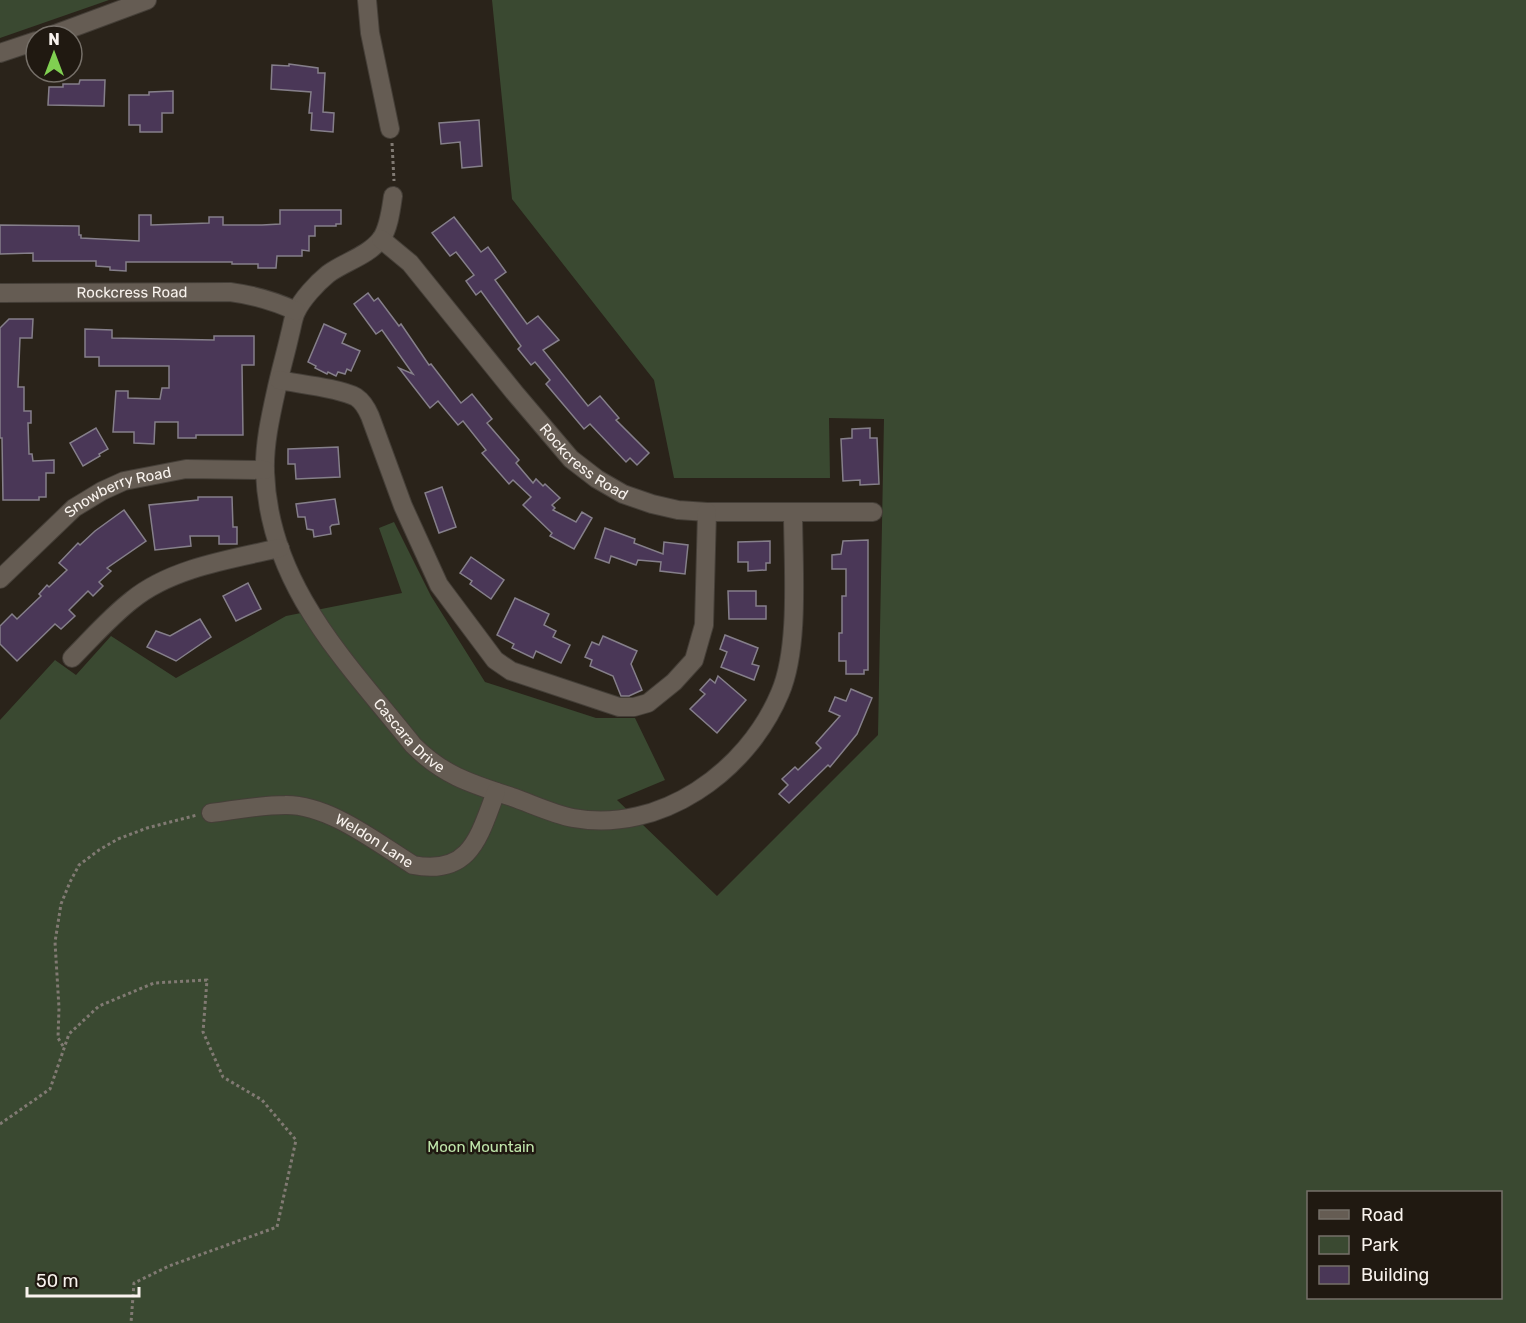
<svg xmlns="http://www.w3.org/2000/svg" width="1526" height="1323" font-family="Rubik,sans-serif">
  <rect width="100%" height="100%" fill="#2a231a"/>
  <g fill="#3a4931" fill-rule="evenodd">
    <polygon points="0,0 109,0 0,38"/>
    <path d="M492 0H1526V1323H0V720L55 660 76 675 111 636 176 678 286 616 402 593 379 528 394 522 431 596 485 682 596 718H635L665 780 617 800 717 896 878 735 884 419 829 418 830 478H674L654 380 512 199ZM1308 1192H1500V1298H1308Z"/>
  </g>
  <g fill="#4a3757" stroke="#857f8a" stroke-width="1.5">
    <polygon points="289,64 318,68 318,73 325,73 323,112 334,113 333,132 311,130 312,113 309,113 311,92 271,89 272,65 289,66"/>
    <polygon points="80,80 105,80 104,106 48,105 49,87 63,87 63,84 79,84"/>
    <polygon points="173,91 173,113 162,113 162,132 140,132 140,125 129,125 129,95 149,95 149,92"/>
    <polygon points="479,120 482,166 462,168 460,142 441,144 439,123"/>
    <polygon points="280,210 341,210 341,224 336,224 336,226 315,226 315,236 309,236 309,251 302,250 302,256 277,256 276,268 258,268 258,264 232,264 232,262 126,262 126,271 110,270 110,267 96,266 96,261 33,261 33,253 0,254 0,225 79,226 79,235 81,235 81,238 139,241 139,215 151,215 151,225 209,223 209,217 223,217 223,225 262,225 280,224"/>
    <polygon points="454,217 481,252 488,247 506,272 495,280 527,324 538,316 559,340 543,350 588,406 600,396 619,418 616,420 649,453 637,465 630,458 626,462 590,424 584,429 546,384 550,380 535,362 531,365 518,349 521,346 481,291 476,295 466,281 474,275 456,252 450,256 432,233"/>
    <polygon points="368,293 374,301 378,298 399,326 401,324 429,365 431,364 461,403 472,394 492,419 487,423 519,460 516,463 533,483 536,479 543,486 545,484 560,498 552,505 555,508 553,510 576,522 582,512 592,518 574,549 550,536 552,533 523,505 531,497 513,480 509,484 482,453 486,450 463,421 458,425 438,401 430,408 399,368 413,374 382,330 376,334 354,304"/>
    <polygon points="9,319 33,319 32,338 20,338 18,387 24,387 24,411 31,411 31,423 28,423 29,454 32,454 33,461 54,460 54,473 46,473 46,497 39,497 39,500 3,500 2,438 0,438 0,328"/>
    <polygon points="324,324 346,334 342,343 360,351 351,371 347,369 345,374 338,372 336,376 328,372 327,374 315,368 316,366 308,362"/>
    <polygon points="85,329 112,330 112,338 214,340 214,336 254,336 254,365 242,365 243,435 196,435 196,438 178,438 178,422 155,422 154,444 134,443 134,432 113,432 116,391 128,391 128,398 160,399 162,388 169,388 169,366 99,366 99,357 85,357"/>
    <polygon points="96,428 108,449 99,454 100,456 83,466 70,443"/>
    <polygon points="870,428 870,438 877,438 879,484 860,485 860,480 843,481 841,439 852,438 852,429"/>
    <polygon points="338,447 340,477 296,479 295,464 288,464 288,449"/>
    <polygon points="442,487 456,527 439,533 425,493"/>
    <polygon points="198,497 232,497 233,527 237,527 237,544 219,544 219,536 190,536 191,546 155,550 149,505 198,500"/>
    <polygon points="335,499 339,524 332,525 330,527 331,534 314,537 313,530 307,529 305,517 298,517 296,504"/>
    <polygon points="124,510 146,541 107,568 111,571 99,582 103,586 93,596 88,591 69,610 75,616 61,629 55,624 17,661 0,644 0,626 12,614 17,619 41,596 39,594 47,585 49,587 67,570 59,563 78,543 80,545 95,531"/>
    <polygon points="605,528 635,539 634,543 663,554 664,542 688,545 685,574 660,571 661,562 638,560 636,565 611,556 609,563 595,558"/>
    <polygon points="868,540 868,670 864,670 864,674 846,674 846,661 839,661 839,633 842,633 842,596 846,596 846,569 832,569 832,555 841,554 843,541"/>
    <polygon points="770,541 770,563 766,563 766,570 748,571 748,562 738,562 738,542"/>
    <polygon points="471,557 504,580 491,599 470,584 472,581 460,573"/>
    <polygon points="248,583 261,609 236,621 223,596"/>
    <polygon points="728,591 756,591 756,606 766,606 766,619 729,619"/>
    <polygon points="515,598 549,614 544,625 556,631 553,637 570,645 561,663 536,651 533,658 512,648 514,644 497,635"/>
    <polygon points="200,619 211,637 176,661 147,647 156,631 170,636"/>
    <polygon points="725,635 758,648 752,664 759,666 754,680 721,667 727,652 720,649"/>
    <polygon points="603,636 637,651 631,664 642,690 629,696 621,696 613,676 590,666 592,660 585,657 592,642 599,645"/>
    <polygon points="718,676 746,700 717,733 690,709 705,694 700,690 710,679 715,683"/>
    <polygon points="851,689 872,698 857,734 830,767 828,765 789,803 779,794 788,785 782,779 795,767 798,770 821,748 816,743 840,716 829,711 835,697 846,701"/>
  </g>
  <g fill="none" stroke-linecap="round" stroke-linejoin="round">
    <g stroke="#453f38" stroke-width="20">
      <g id="minor">
        <polyline points="367,0 370,33 390,129"/>
        <polyline points="50,36 147,0"/>
        <polyline points="0,53 36,41"/>
        <path id="s1" d="M393 196C391 209 389 228 381 239 368 256 344 262 328 274 317 283 302 299 296 312 293 318 292 327 290 334 286 352 281 369 277 387 271 414 264 444 265 472 269 586 346 661 413 745 444 776 472 784 512 797 532 804 553 814 573 818 660 834 747 772 780 693 800 647 793 564 793 512"/>
        <path id="s2" d="M381 239 410 263 514 392 571 459 597 479 623 494 652 504 678 510 707 512H873"/>
        <path id="s3" d="M0 293 230 292C254 295 274 301 296 311"/>
        <path d="M279 380C299 384 339 388 356 397 362 401 367 409 370 416L403 506 439 585 495 660 511 671 619 707H634L648 703 674 682 694 660 704 625 707 512"/>
        <path id="s4" d="M0 579 74 508 102 491 124 481 186 469 265 470"/>
        <path d="M72 658C91 639 110 617 132 600 171 568 231 559 280 548"/>
        <path id="s5" d="M211 813C235 810 260 805 285 805 328 804 376 842 413 865 471 876 479 836 496 792"/>
      </g>
    </g>
    <g stroke="#817a73" stroke-width="3" stroke-dasharray="3 3" stroke-linecap="butt">
      <polyline points="392,143 394,181"/>
      <polyline points="63,1046 58,1038 59,1008 55,942 61,904 70,882 79,865 99,850 118,839 147,828 197,815"/>
      <polyline points="0,1124 50,1089 69,1034 99,1006 154,983 207,980 203,1032 223,1077 262,1100 296,1140 277,1227 169,1266 134,1283 131,1323"/>
    </g>
    <use href="#minor" stroke="#655c53" stroke-width="18"/>
  </g>
  <g text-anchor="middle" dominant-baseline="central" stroke-width="5" stroke-linejoin="round" paint-order="stroke">
    <g font-size="15" fill="#f8f2ed" stroke="#201911">
      <text stroke="none"><textPath href="#s3" startOffset="132">Rockcress Road</textPath></text>
      <text stroke="none"><textPath href="#s2" startOffset="303">Rockcress Road</textPath></text>
      <text stroke="none"><textPath href="#s4" startOffset="150">Snowberry Road</textPath></text>
      <text stroke="none"><textPath href="#s1" startOffset="630">Cascara Drive</textPath></text>
      <text stroke="none"><textPath href="#s5" startOffset="172">Weldon Lane</textPath></text>
    </g>
    <g font-size="15" fill="#c0e6ab" stroke="#201911">
      <text x="481" y="1147">Moon Mountain</text>
    </g>
  </g>
  <rect x="1307" y="1191" width="195" height="108" fill="#201911" stroke="#767069" stroke-width="1.5"/>
  <rect x="1319" y="1210" width="30" height="9" fill="#655c53" stroke="#767069" stroke-width="1.5"/>
  <text x="1361" y="1221" font-size="18" fill="#f8f2ed">Road</text>
  <rect x="1319" y="1236" width="30" height="18" fill="#3a4931" stroke="#767069" stroke-width="1.5"/>
  <text x="1361" y="1251" font-size="18" fill="#f8f2ed">Park</text>
  <rect x="1319" y="1266" width="30" height="18" fill="#4a3757" stroke="#767069" stroke-width="1.5"/>
  <text x="1361" y="1281" font-size="18" fill="#f8f2ed">Building</text>
  <g transform="translate(54 54)"><circle r="28" fill="#201911" stroke="#767069" stroke-width="1.5"/>
  <path d="M0-4.5L10 22L0 15L-10 22Z" fill="#80d051"/>
  <text y="-9" font-size="16" font-weight="bold" text-anchor="middle" fill="#f8f2ed">N</text>
  </g>
  <path d="M27 1287v9h112v-9" fill="none" stroke="#f8f2ed" stroke-width="3"/>
  <text x="36" y="1287" font-size="18" fill="#f8f2ed" stroke="#201911" stroke-width="4.5" paint-order="stroke">50 m</text>
</svg>
